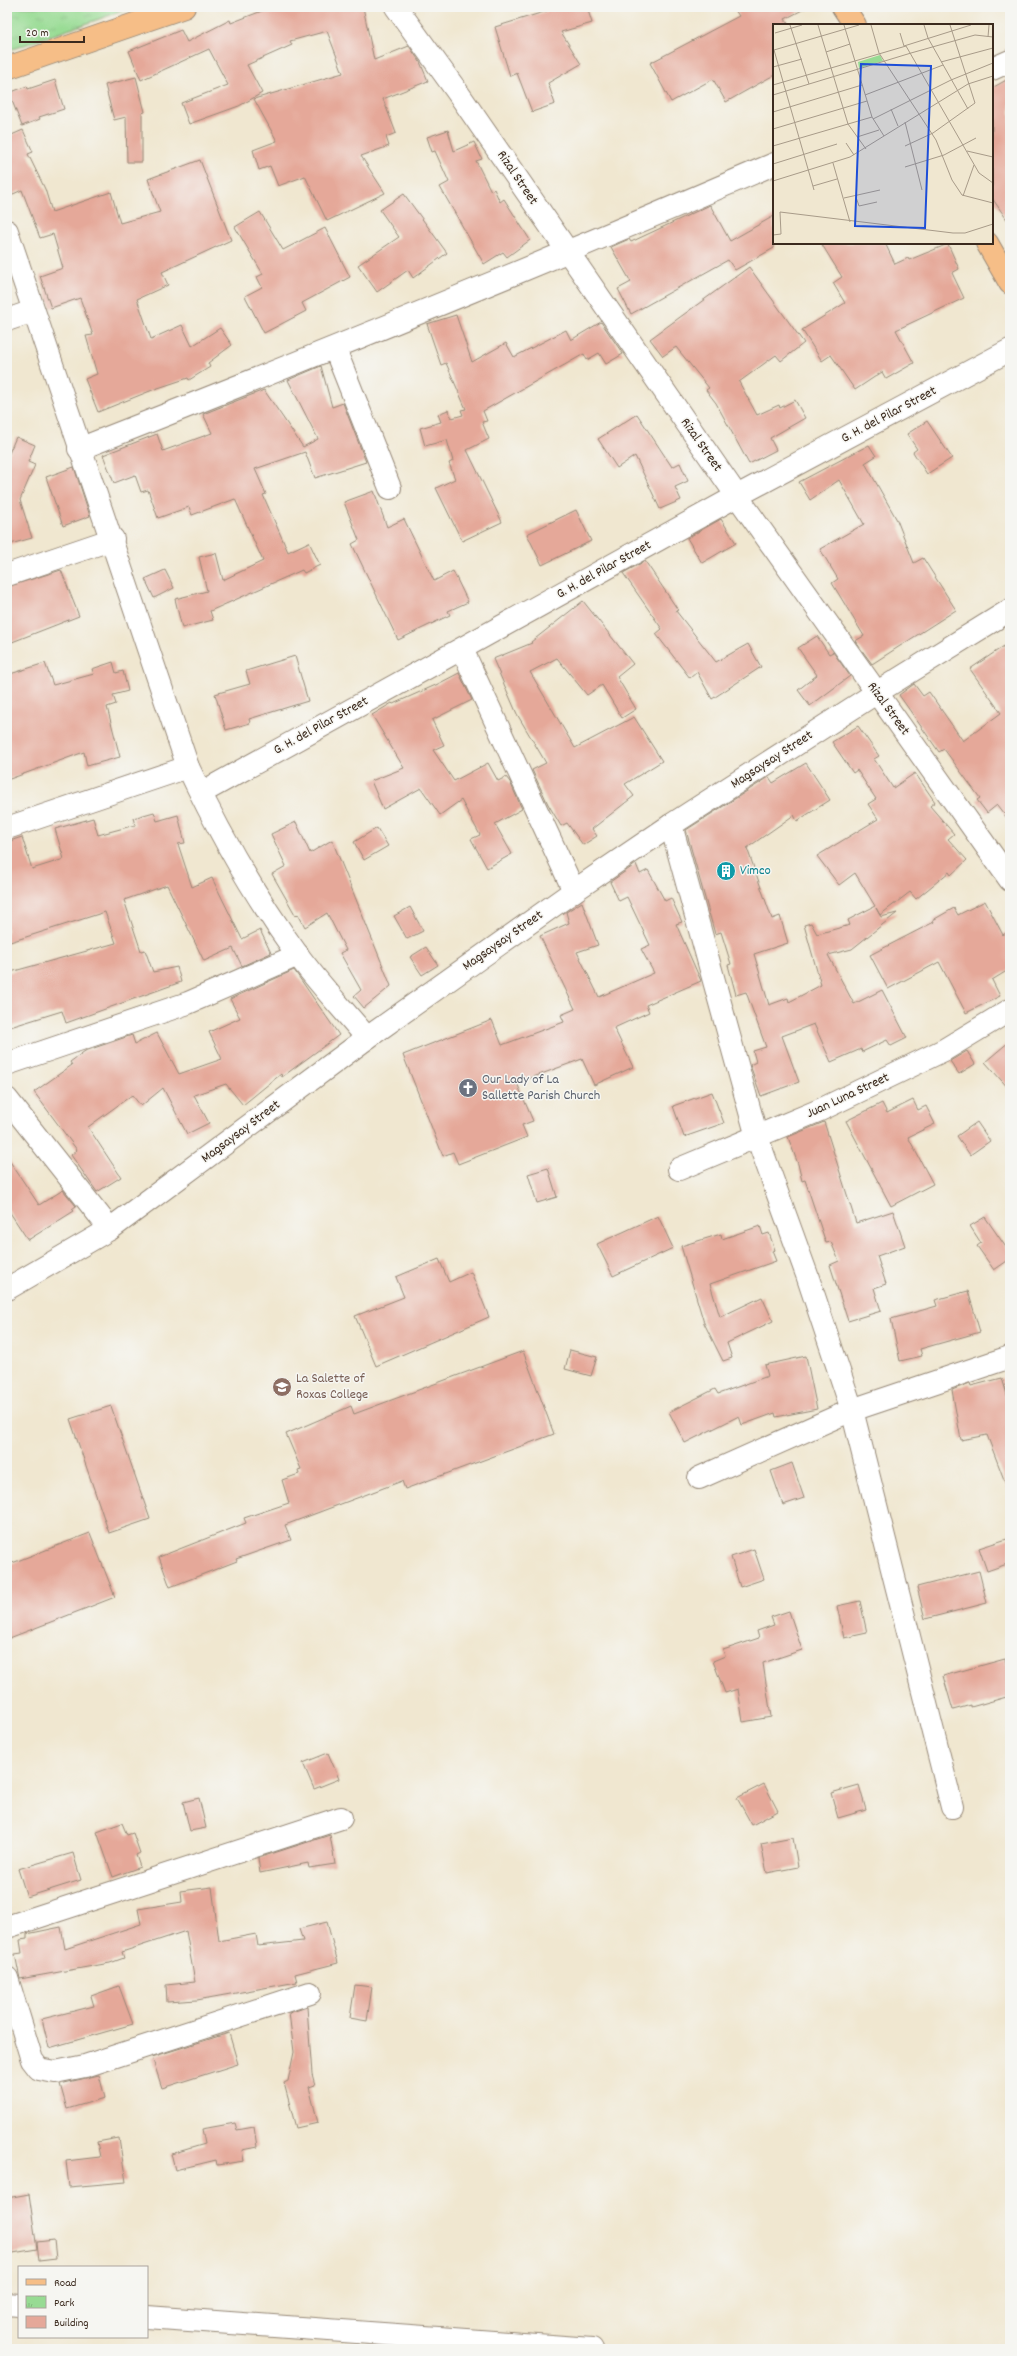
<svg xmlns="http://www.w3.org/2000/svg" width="1017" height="2356" font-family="Dekko,sans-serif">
  <defs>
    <pattern id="park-tufts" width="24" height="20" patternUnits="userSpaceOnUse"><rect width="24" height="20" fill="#97db93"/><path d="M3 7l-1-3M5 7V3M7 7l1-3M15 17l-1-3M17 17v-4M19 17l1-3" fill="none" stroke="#83bc7e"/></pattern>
  </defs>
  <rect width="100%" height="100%" fill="#f6f6f2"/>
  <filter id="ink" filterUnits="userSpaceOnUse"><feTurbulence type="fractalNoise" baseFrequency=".025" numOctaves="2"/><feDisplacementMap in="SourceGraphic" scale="8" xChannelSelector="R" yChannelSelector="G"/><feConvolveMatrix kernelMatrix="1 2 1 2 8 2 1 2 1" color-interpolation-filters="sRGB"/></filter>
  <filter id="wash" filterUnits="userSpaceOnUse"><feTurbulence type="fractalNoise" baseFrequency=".012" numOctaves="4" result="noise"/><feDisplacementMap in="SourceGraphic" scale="16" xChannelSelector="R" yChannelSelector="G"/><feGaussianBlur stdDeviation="0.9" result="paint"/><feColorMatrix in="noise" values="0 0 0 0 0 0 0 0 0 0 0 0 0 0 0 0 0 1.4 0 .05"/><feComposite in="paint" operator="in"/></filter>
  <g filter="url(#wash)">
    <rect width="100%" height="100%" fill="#f0e7d0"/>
    <polygon fill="url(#park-tufts)" stroke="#698258" points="7,7 134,7 7,51"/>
    <g id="blocks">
      <g fill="#e5a899">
        <polygon points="272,7 363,7 374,60 409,46 420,62 428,81 383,99 396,133 386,137 389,146 361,156 385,193 327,221 305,176 278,186 270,166 259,170 253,150 277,141 254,99 343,73 327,31 290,41 292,45 247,65 262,93 239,106 189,124 181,103 228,85 209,49 141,80 129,51 181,30 187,42 230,20 231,23"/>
        <polygon points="546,7 587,7 592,23 561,32 581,64 548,83 555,104 532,112 517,73 510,76 495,27 547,11"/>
        <polygon points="733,7 808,7 785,19 789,25 774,25 774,75 726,102 713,79 671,102 650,63 739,16"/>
        <polygon points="136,77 145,112 142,113 142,162 127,162 126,117 114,120 105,85"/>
        <polygon points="1010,78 1010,224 992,198 992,88"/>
        <polygon points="55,80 64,109 39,117 40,119 22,126 9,93 27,86 28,89"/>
        <polygon points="23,130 33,152 28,154 45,189 52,212 111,192 120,223 160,212 148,179 200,160 231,240 162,272 168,285 137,299 151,339 182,325 192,346 220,328 232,345 208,363 210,367 189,380 188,378 155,389 98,412 85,379 97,374 86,336 93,335 80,298 51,308 40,276 63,268 53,234 40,238 22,190 11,195 7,186 7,137"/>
        <polygon points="448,130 454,151 474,142 482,159 476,161 491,191 494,189 500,202 504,199 530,240 507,257 503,252 484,264 440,187 449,182 435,151 432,152 427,137"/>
        <polygon points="404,194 447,253 413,278 408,270 377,292 358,265 399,237 380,210"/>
        <polygon points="710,205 730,241 774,216 774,248 735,270 728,260 631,314 618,289 631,282 611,247 629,239 631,242"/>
        <polygon points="260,212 283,250 325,228 350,277 302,303 306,311 264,333 245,296 262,287 257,277 263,274 235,227"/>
        <polygon points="821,243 885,243 895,264 908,258 909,260 948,244 959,269 952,273 964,298 896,330 914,363 886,379 882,372 855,390 831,355 822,361 802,330 845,303 833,283 842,277"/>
        <polygon points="749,267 804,343 781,361 776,355 739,382 757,415 779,405 780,408 795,400 805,418 770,438 776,450 749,464 716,403 706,390 709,388 676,347 663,356 650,339"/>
        <polygon points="456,315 472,362 506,343 514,357 566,330 571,340 601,322 623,354 606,364 599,353 587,360 584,354 483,411 487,421 482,422 489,439 467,450 502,522 462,541 436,488 455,479 449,463 453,461 447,440 425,446 420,428 441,422 438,414 448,410 452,418 463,415 461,410 466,409 446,363 441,365 427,324"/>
        <polygon points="321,366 332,407 343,403 366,462 315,478 305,452 255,469 266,494 263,495 288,552 309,542 320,565 304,573 302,570 210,611 213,620 182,628 175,599 207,591 199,557 216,553 223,580 263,561 235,499 192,515 189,507 158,518 148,490 141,492 135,475 114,483 103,455 157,434 163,451 212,433 203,414 264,390 303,447 318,439 288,380"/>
        <polygon points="637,414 672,467 680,463 688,481 675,487 681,500 660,509 635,456 617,468 598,439"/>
        <polygon points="927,421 952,458 927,474 913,452 917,449 907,434"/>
        <polygon points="16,437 35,445 28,462 35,465 20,500 32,538 7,545 7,458"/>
        <polygon points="869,445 876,456 865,463 897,520 914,563 923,558 956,610 872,664 855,641 864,636 832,583 838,579 820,549 864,524 839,480 810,500 799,482"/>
        <polygon points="74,467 90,516 63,526 46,477"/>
        <polygon points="374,491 387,527 404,519 434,581 453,571 468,602 448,611 450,615 398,640 352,544 359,540 344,502"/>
        <polygon points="576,510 591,541 542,565 527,534"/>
        <polygon points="721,519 736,543 702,563 687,538"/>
        <polygon points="645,561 678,610 676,611 716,662 748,644 761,667 712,699 697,672 690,678 656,634 662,629 623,573"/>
        <polygon points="61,570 79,616 7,644 7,587"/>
        <polygon points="165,570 174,588 154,598 145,579"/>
        <polygon points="583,601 633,664 617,677 636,709 622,718 602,685 587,695 557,658 530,672 575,748 634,717 662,761 625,784 634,796 592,829 597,836 583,845 567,823 561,826 548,804 532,770 546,763 517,714 493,659 532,643 531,642"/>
        <polygon points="817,636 829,654 833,652 850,676 810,706 798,690 817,675 798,648"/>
        <polygon points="1010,642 1010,822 997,805 987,813 977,800 980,798 944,749 939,752 899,695 914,684 923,696 929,692 963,741 1001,713 970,669"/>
        <polygon points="295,656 308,701 249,719 250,723 226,730 215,694 250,684 246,671"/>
        <polygon points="113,662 116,673 123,671 128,691 113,695 116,704 107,707 120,757 87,766 84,752 7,780 7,675 45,663 53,685 94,674 92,669"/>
        <polygon points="459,673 472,700 432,720 444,745 433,750 454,781 488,763 498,781 506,777 510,782 522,809 495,824 512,854 487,868 471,839 480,835 461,800 440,815 421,788 383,809 371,781 404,768 372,715 392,703 393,704 438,684"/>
        <polygon points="858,726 879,756 874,759 893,788 915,773 935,802 930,806 954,834 948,839 967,860 951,875 949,872 916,899 910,892 880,915 876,908 881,917 897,913 852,949 828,955 854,1004 882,990 907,1038 891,1046 887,1040 862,1052 861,1049 831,1062 814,1024 782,1036 799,1082 761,1096 750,1065 756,1062 753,1051 766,1047 746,992 736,995 728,965 731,964 721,932 715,934 686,830 769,777 773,783 806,763 830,800 797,821 794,815 747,848 772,919 780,916 788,943 754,954 769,1005 788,998 789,1002 821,985 804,925 811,923 817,934 850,925 848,920 875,906 855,873 839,885 817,856 878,819 868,804 876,799 857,770 853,773 832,742"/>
        <polygon points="154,812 157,821 178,815 185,843 178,844 192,887 212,878 242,939 260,930 271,953 242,966 233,948 204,961 167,885 124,900 141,951 145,950 153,972 177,967 181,982 66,1023 62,1011 7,1028 7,973 116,943 105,912 7,943 7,842 22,837 32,869 64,859 55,829 93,818 98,835 135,825 133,818"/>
        <polygon points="296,822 310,853 332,840 391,986 364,1008 354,996 361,990 340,953 346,950 327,913 305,927 298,914 296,916 272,874 286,866 271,834"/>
        <polygon points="377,828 388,846 364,860 354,842"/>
        <polygon points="636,864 640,874 648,870 665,901 671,898 682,922 676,924 701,981 646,1005 649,1012 614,1028 633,1067 594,1085 582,1059 517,1083 533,1121 522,1125 527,1137 458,1164 453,1152 443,1156 403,1055 492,1020 502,1045 564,1022 561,1015 575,1009 540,936 569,923 566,912 582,902 598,945 577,952 599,997 654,973 641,949 650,945 627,897 619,901 610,882"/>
        <polygon points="985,901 1003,935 1010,930 1010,969 992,980 1000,996 966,1013 939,962 888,989 870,955 934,922 933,920 954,908 958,915"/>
        <polygon points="410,907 423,931 407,939 394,916"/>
        <polygon points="426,947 438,965 422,975 410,957"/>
        <polygon points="294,970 339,1035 282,1077 281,1074 243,1105 226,1084 194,1095 209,1123 187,1134 163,1088 141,1106 132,1095 88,1127 121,1177 97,1192 71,1155 77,1150 34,1092 72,1065 70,1062 85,1051 132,1035 135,1044 157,1033 179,1074 222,1059 209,1032 240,1018 230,999"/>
        <polygon points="1010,1041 1010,1090 985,1062"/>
        <polygon points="967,1051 975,1064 959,1074 950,1061"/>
        <polygon points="712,1092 724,1123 684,1137 673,1106"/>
        <polygon points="913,1100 918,1110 926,1106 935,1124 908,1137 933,1184 891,1206 846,1121 882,1103 887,1113"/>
        <polygon points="824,1122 856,1223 893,1211 905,1246 877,1256 886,1284 874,1288 881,1311 848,1321 830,1265 839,1261 831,1242 826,1243 805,1180 802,1181 798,1164 788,1137"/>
        <polygon points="977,1122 990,1141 970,1155 957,1136"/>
        <polygon points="7,1157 39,1205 63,1190 76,1206 72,1209 74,1211 28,1240 7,1208"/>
        <polygon points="548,1168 557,1197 537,1203 528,1174"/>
        <polygon points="658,1216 673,1248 613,1276 597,1244"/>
        <polygon points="985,1217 1010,1253 1010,1259 994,1270 977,1246 981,1243 970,1226"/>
        <polygon points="760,1226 763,1235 769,1233 775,1250 772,1251 776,1261 710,1284 720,1317 762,1297 773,1321 727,1343 732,1358 723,1361 704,1323 681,1246 721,1234 722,1239"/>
        <polygon points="439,1259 449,1282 471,1272 489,1317 376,1366 355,1316 404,1297 396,1277"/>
        <polygon points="968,1291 980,1332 920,1349 922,1356 900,1361 891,1319 937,1306 935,1300"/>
        <polygon points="570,1350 597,1357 591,1376 565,1369"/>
        <polygon points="523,1351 554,1434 405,1489 402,1481 285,1525 291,1540 236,1559 237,1561 170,1587 159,1557 246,1523 244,1518 289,1503 282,1480 299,1474 298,1470 301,1469 286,1434 351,1406 354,1414"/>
        <polygon points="806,1356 817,1409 776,1417 775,1413 742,1425 739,1416 685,1443 669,1412 715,1389 718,1394 768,1376 765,1365"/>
        <polygon points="1002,1378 1010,1405 1008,1490 987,1435 961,1440 952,1390 970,1383 971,1386"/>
        <polygon points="111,1406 150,1519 109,1533 70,1419"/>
        <polygon points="792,1463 804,1498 783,1505 771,1471"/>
        <polygon points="90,1533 115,1597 7,1639 7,1565"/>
        <polygon points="1010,1538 1010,1563 987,1571 979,1548"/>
        <polygon points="754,1549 764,1579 740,1587 731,1557"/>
        <polygon points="979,1571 987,1603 925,1619 917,1587"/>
        <polygon points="860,1601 867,1633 844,1638 837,1606"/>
        <polygon points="789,1611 802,1650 763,1663 771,1717 743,1722 738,1689 725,1693 713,1661 725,1656 723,1650 759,1638 757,1631 774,1625 771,1617"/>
        <polygon points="1005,1659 1010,1678 1010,1696 971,1707 971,1705 953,1710 943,1676"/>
        <polygon points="328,1753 339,1779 314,1789 303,1763"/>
        <polygon points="764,1784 778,1811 752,1825 737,1798"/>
        <polygon points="859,1785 866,1810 838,1818 831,1793"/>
        <polygon points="199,1798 206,1828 190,1831 183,1802"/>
        <polygon points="122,1823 127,1835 133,1833 140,1853 136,1855 140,1867 113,1877 97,1832"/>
        <polygon points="330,1835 335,1864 309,1868 308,1863 260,1873 258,1858"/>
        <polygon points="793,1838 798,1867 767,1873 761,1844"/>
        <polygon points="73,1853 81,1880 27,1897 18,1869"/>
        <polygon points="212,1887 219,1941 256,1934 258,1946 303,1941 299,1929 327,1922 338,1963 295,1974 297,1982 197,2000 167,2002 166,1985 195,1982 186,1931 122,1952 124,1958 110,1963 20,1979 15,1954 22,1953 20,1940 27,1939 27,1934 61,1927 65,1949 141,1924 138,1909 182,1902 181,1891"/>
        <polygon points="355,1985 372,1987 367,2021 350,2018"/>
        <polygon points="119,1986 133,2024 49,2048 42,2019 94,2006 91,1996"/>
        <polygon points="307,2007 312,2074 315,2085 309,2087 318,2123 296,2128 284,2083 288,2081 294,2052 289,2013"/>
        <polygon points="229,2033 238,2064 162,2088 152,2057"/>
        <polygon points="99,2075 105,2098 67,2109 60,2084"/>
        <polygon points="235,2123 237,2130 254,2127 257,2147 242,2150 244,2161 217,2165 216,2160 175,2170 171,2154 205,2144 202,2129"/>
        <polygon points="119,2138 126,2182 69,2187 66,2161 100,2157 97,2142"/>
        <polygon points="29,2194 37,2249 7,2254 7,2198"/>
        <polygon points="54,2240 56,2259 39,2261 37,2242"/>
      </g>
    </g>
  </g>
  <g filter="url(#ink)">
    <use href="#blocks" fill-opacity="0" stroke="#968877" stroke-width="1"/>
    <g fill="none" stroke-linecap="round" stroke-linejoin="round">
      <g stroke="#968877" stroke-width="24">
        <g id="minor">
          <polyline points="396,7 456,90 737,496 1010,880"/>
          <polyline points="992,69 1010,61"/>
          <path d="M7 231 188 767C219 833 254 895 297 954 318 983 344 1010 367 1038"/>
          <polyline points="7,320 33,311"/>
          <polyline points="335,349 390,488"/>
          <path d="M79 449C312 358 544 263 774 164"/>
          <polyline points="7,575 113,539"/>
          <polyline points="462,649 574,891"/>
          <polyline points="201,793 737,496 1010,350"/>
          <polyline points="671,825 757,1137 807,1275 852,1410 952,1807"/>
          <polyline points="7,828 188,767"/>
          <polyline points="7,1064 188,1003 298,955"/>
          <polyline points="7,1099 110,1229"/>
          <polyline points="679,1169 820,1110 944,1050 1010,1010"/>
          <polyline points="7,1289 110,1229 367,1038 574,891 671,825 876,693 1010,610"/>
          <polyline points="699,1478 852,1410 1010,1357"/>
          <polyline points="7,1927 341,1818"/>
          <polyline points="7,1978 32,2060 39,2069 55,2072 85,2066 310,1993"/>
          <polyline points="7,2304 19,2305"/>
          <polyline points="147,2317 592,2349"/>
        </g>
      </g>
      <g stroke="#968877" stroke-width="24">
        <g id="major">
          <polyline points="843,7 855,25"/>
          <polyline points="7,68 184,7"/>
          <polyline points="987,243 1010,283"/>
        </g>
      </g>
      <use href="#minor" stroke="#fff" stroke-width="22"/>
      <use href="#major" stroke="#f6be87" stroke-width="22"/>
    </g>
  </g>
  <defs>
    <g id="building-disc" transform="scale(1)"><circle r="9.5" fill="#0f9aa8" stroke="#f6f6f2"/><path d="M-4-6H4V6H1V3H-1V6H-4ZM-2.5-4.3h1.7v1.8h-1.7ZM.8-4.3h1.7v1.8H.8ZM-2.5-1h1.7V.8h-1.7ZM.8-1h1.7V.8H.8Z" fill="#fff"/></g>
    <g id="church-disc" transform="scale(1)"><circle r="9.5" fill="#6b7280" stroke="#f6f6f2"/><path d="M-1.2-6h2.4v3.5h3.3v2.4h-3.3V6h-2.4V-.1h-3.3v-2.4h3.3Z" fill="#fff"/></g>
    <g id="university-disc" transform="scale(1)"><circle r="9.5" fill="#8d6e63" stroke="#f6f6f2"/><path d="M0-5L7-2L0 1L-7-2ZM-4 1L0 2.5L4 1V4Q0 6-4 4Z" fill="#fff"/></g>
  </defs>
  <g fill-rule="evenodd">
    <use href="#building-disc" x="726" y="871"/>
    <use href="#church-disc" x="468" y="1088"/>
    <use href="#university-disc" x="282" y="1387"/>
  </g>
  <g text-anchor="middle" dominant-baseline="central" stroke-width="3" stroke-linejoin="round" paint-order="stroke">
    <g font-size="14" fill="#3b2a1e" stroke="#f6f6f2">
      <text transform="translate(517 178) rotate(56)">Rizal Street</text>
      <text transform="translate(889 415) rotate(-28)">G. H. del Pilar Street</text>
      <text transform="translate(701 445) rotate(55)">Rizal Street</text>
      <text transform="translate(604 570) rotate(-29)">G. H. del Pilar Street</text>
      <text transform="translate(888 709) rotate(54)">Rizal Street</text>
      <text transform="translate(321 726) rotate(-29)">G. H. del Pilar Street</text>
      <text transform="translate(772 760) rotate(-33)">Magsaysay Street</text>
      <text transform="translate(503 941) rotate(-35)">Magsaysay Street</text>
      <text transform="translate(848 1096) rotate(-25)">Juan Luna Street</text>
      <text transform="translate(241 1132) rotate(-37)">Magsaysay Street</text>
    </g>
    <g font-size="14" fill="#0d838f" stroke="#f6f6f2" text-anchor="start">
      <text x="740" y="871">Vimco</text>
    </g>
    <g font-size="14" fill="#5b616d" stroke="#f6f6f2" text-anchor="start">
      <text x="482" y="1080">Our Lady of La<tspan x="482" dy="16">Sallette Parish Church</tspan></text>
    </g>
    <g font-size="14" fill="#785e54" stroke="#f6f6f2" text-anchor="start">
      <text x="296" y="1379">La Salette of<tspan x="296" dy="16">Roxas College</tspan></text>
    </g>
  </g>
  <g transform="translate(773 24)">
    <rect width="220" height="220" fill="#f0e7d0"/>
    <path d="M107 31 110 37 86 44 85 38Z" fill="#97db93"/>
    <path fill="none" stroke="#a89b89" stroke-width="1" d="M17 1 36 60M45 1 75 100 93 125M71 1 99 93 111 112M98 1 106 29 163 116 179 156 189 171 220 179M151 1 155 14 195 85M2 9 29 1M127 9 131 22 198 1M215 13 216 1M53 28 77 20M138 29 202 11 220 13M168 38 220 24M0 43 29 35M0 61 133 22 206 149 220 159M0 71 138 29M92 71 170 41M118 85 125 102M0 88 89 61M100 95 178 56 220 39M132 98 149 166M0 105 94 77M84 113 106 106M73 119 81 131M0 122 99 93M132 122 160 109 202 79 177 1M194 127 220 133M60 139 77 198M0 140 64 120M132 143 171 131 203 114M0 157 77 133 195 60 220 52M40 162 64 155M41 166 1 26 86 1M190 172 201 141M83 173 86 182 104 178M71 174 107 166M0 211 8 210 7 188 180 209H192L220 200"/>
    <path fill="#1d4ed8" fill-opacity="0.15" stroke="#1d4ed8" stroke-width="2" d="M88 40 158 42 152 204 82 202Z"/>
    <rect width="220" height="220" fill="none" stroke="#3b2a1e" stroke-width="2"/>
  </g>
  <rect width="1017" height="2356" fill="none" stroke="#f6f6f2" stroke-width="24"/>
  <rect x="18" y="2266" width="130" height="72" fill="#f6f6f2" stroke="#aba49d"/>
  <rect x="26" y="2279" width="20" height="6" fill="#f6be87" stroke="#aba49d"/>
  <text x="54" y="2286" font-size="12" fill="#3b2a1e">Road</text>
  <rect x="26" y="2296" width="20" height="12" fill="url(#park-tufts)" stroke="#aba49d"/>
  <text x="54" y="2306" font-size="12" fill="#3b2a1e">Park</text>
  <rect x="26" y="2316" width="20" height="12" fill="#e5a899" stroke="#aba49d"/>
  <text x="54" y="2326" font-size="12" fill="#3b2a1e">Building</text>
  <path d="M20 36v6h64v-6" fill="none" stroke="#3b2a1e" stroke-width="2"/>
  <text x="26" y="36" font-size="12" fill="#3b2a1e" stroke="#f6f6f2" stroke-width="3" paint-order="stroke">20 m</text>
</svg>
